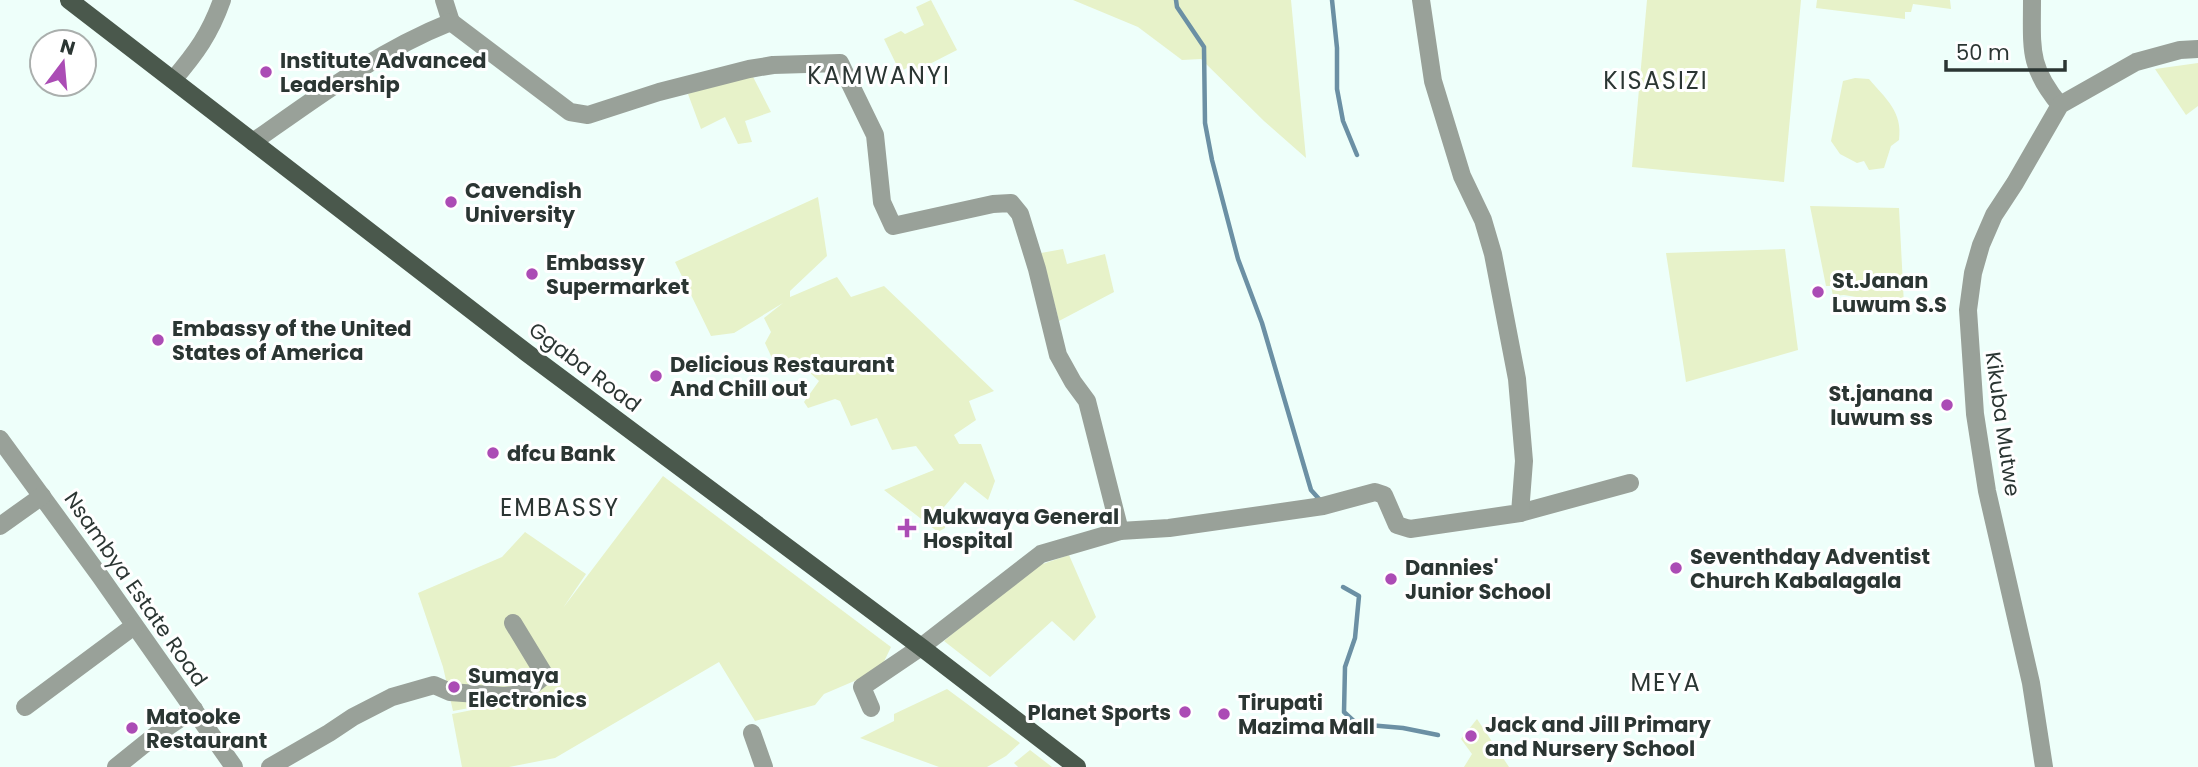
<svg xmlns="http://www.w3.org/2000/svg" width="2198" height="767" font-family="Poppins,sans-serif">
  <rect width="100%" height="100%" fill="#eefffa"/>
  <g fill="#e7f2c9">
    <polygon points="931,0 957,50 914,72 910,66 900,72 884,39 901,31 905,34 924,25 916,7"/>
    <polygon points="1073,0 1291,0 1306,158 1264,121 1201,59 1182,60 1138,27"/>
    <polygon points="1647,0 1801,0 1784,182 1632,167"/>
    <polygon points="1817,0 1950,0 1951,9 1913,4 1911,12 1905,12 1905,19 1816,8"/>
    <polygon points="2198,63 2198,106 2186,115 2155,69"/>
    <polygon points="750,71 771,112 745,121 752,142 738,144 725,117 701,129 688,94"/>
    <path d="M1855 78 1869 79C1886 99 1903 112 1899 140L1891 146 1884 168 1869 170 1864 161 1857 163 1840 154 1831 141 1843 81Z"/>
    <polygon points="818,197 827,256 790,291 790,297 837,277 851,297 884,286 994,391 969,401 976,420 954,435 959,444 981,444 995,481 988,500 965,482 944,507 945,528 938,532 884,490 934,470 916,446 892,450 877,418 851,426 840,401 835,399 808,408 804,402 819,381 799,363 777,369 765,343 771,332 764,318 783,303 734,333 711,336 675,262"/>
    <polygon points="1810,206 1899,208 1904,305 1844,295 1833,296 1831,286 1826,286"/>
    <polygon points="1063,249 1067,264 1105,254 1114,292 1059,321 1041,253"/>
    <polygon points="1785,249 1798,350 1686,382 1666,253"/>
    <polygon points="663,476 891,647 880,670 824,694 815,705 755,721 719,662 555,758 509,767 462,767 452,714 557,693 555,689 555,692 453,711 443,667 418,593 502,557 525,532 586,574 563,608"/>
    <polygon points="1069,555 1096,617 1074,641 1052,621 990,677 944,641 1028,569"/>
    <polygon points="947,689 1020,743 1006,756 987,767 939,767 860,738 894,721 894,714"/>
    <polygon points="1477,719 1509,767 1464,767 1472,754 1461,739"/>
    <polygon points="1030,750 1052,767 1018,767 1014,763"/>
  </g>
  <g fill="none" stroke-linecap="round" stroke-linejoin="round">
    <g stroke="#6b90a4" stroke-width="4.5">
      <polyline points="1176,0 1177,7 1204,47 1205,123 1212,160 1238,259 1262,323 1311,490 1320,500"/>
      <polyline points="1332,0 1337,48 1337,89 1343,121 1357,155"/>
      <polyline points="1343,587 1359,596 1355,638 1345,667 1344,712 1357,724 1403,728 1438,735"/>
    </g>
    <g stroke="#99a199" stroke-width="18">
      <polyline points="444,0 451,22"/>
      <path d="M2032 0C2032 48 2028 67 2060 105"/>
      <path d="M173 80C196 53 210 34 222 0"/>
      <path d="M253 142C317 97 378 51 451 22L570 112 588 115 659 92 749 69 773 65 840 63 875 135 882 202 893 226 993 204 1011 203 1020 214 1037 269 1058 355 1073 382 1087 401 1120 531"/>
      <polyline points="0,439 100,576 234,767"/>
      <polyline points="1520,513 1630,483"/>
      <polyline points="0,526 42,496"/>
      <polyline points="25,707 134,626"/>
      <polyline points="871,708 862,687 921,647 1041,554 1120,531 1169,528 1323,506 1375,492 1384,495 1397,525 1410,529 1520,513 1524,461 1517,379 1493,254 1483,220 1462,176 1433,81 1421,0"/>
      <polyline points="752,733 764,767"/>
      <polyline points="116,767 157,734 194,709"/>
      <polyline points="270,767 329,733 353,717 392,697 434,685 450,692 504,696 514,695 523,693 543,677 544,674 513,623"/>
      <polyline points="2044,767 2031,683 1987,491 1975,414 1968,310 1973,273 1981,245 1994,215 2015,183 2060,105 2136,62 2180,50 2198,49"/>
    </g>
    <polyline stroke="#4a584c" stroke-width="18" points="69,0 527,353 921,647 1077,767"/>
  </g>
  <g fill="#ab4cb5" stroke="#fff" stroke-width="2.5">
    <circle cx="266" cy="72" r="7"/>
    <circle cx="451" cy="202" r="7"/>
    <circle cx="532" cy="274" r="7"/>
    <circle cx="1818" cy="292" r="7"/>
    <circle cx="158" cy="340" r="7"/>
    <circle cx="656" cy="376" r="7"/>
    <circle cx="1947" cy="405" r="7"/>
    <circle cx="493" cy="453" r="7"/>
    <path d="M903.5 517.5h7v7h7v7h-7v7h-7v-7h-7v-7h7z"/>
    <circle cx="1676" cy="568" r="7"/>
    <circle cx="1391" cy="579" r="7"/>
    <circle cx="454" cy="687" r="7"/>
    <circle cx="1185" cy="712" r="7"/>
    <circle cx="1224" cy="714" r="7"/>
    <circle cx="132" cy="728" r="7"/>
    <circle cx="1471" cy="736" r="7"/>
  </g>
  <g text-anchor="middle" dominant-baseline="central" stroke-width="6" stroke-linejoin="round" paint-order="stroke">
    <g font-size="21" font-weight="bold" fill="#2b3633" stroke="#fff" text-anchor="start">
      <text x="280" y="60">Institute Advanced<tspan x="280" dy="24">Leadership</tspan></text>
      <text x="465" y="190">Cavendish<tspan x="465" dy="24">University</tspan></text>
      <text x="546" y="262">Embassy<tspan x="546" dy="24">Supermarket</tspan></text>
      <text x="1832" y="280">St.Janan<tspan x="1832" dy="24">Luwum S.S</tspan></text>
      <text x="172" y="328">Embassy of the United<tspan x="172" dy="24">States of America</tspan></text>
      <text x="670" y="364">Delicious Restaurant<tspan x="670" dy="24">And Chill out</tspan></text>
      <text x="1933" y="393" text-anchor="end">St.janana<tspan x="1933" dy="24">luwum ss</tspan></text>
      <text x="507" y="453">dfcu Bank</text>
      <text x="923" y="516">Mukwaya General<tspan x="923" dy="24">Hospital</tspan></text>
      <text x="1690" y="556">Seventhday Adventist<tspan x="1690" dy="24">Church Kabalagala</tspan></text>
      <text x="1405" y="567">Dannies'<tspan x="1405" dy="24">Junior School</tspan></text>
      <text x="468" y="675">Sumaya<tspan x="468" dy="24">Electronics</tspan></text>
      <text x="1238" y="702">Tirupati<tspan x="1238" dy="24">Mazima Mall</tspan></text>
      <text x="1171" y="712" text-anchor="end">Planet Sports</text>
      <text x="146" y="716">Matooke<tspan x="146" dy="24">Restaurant</tspan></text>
      <text x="1485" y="724">Jack and Jill Primary<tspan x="1485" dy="24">and Nursery School</tspan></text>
    </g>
    <g font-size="21" fill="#2b3633" stroke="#fff">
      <text transform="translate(585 367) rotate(37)">Ggaba Road</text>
      <text transform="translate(2003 424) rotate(82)">Kikuba Mutwe</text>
      <text transform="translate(136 589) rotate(55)">Nsambya Estate Road</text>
    </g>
    <g font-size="24" letter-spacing="2" fill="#2b3633" stroke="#fff">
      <text x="879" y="75">KAMWANYI</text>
      <text x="1656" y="80">KISASIZI</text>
      <text x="560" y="507">EMBASSY</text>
      <text x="1666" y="682">MEYA</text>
    </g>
  </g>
  <g transform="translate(63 63) rotate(16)"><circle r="33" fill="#ffffff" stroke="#aaafad" stroke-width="2"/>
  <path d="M0-5L12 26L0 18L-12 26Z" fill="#ab4cb5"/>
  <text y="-10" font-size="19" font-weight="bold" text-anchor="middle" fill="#2b3633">N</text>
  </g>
  <path d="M1946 60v10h119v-10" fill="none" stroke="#2b3633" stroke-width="3.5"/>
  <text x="1956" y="60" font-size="21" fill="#2b3633" stroke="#ffffff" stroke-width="5" paint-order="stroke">50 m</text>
</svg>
